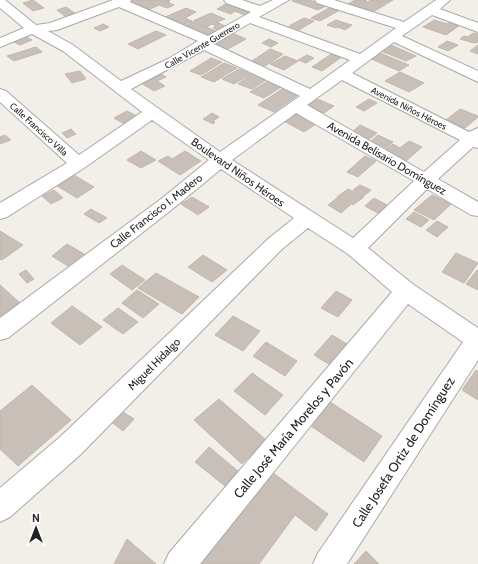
<svg xmlns="http://www.w3.org/2000/svg" width="478" height="564" font-family="Cabin,sans-serif">
  <rect width="100%" height="100%" fill="#f2efe9"/>
  <g fill="#c7bfb8" stroke="#c4b6ab">
    <polygon points="33,0 44,8 33,11 23,3"/>
    <polygon points="135,0 168,0 170,1 167,2 174,5 167,8 159,5 146,11 127,3"/>
    <polygon points="294,0 310,0 326,6 318,10 292,1"/>
    <polygon points="355,0 362,0 367,1 355,8 346,5"/>
    <polygon points="371,0 385,5 369,14 355,9"/>
    <polygon points="372,0 393,0 386,4"/>
    <polygon points="226,4 235,7 249,12 244,15 235,11 231,14 217,9"/>
    <polygon points="66,7 79,16 69,19 57,10"/>
    <polygon points="186,8 196,12 185,18 192,21 181,26 163,18"/>
    <polygon points="329,8 338,11 320,21 311,18"/>
    <polygon points="211,13 225,19 217,22 227,27 219,30 213,28 216,26 212,24 207,27 193,21"/>
    <polygon points="304,18 314,21 299,30 289,26"/>
    <polygon points="336,20 345,23 336,28 327,25"/>
    <polygon points="434,20 447,24 450,22 460,25 446,35 423,27"/>
    <polygon points="192,22 219,32 207,37 183,27"/>
    <polygon points="345,23 352,25 345,30 338,27"/>
    <polygon points="103,24 109,27 100,31 94,28"/>
    <polygon points="156,31 166,35 138,49 128,44"/>
    <polygon points="232,33 246,39 224,51 210,46"/>
    <polygon points="473,33 478,34 478,42 474,43 460,39 464,36 468,37"/>
    <polygon points="26,37 32,40 20,45 14,42"/>
    <polygon points="269,39 278,43 271,47 262,43"/>
    <polygon points="447,41 458,45 448,51 438,47"/>
    <polygon points="391,45 416,56 406,61 381,51"/>
    <polygon points="478,45 478,54 470,51"/>
    <polygon points="36,47 42,52 14,61 7,56"/>
    <polygon points="270,49 283,54 265,66 252,61"/>
    <polygon points="333,53 343,56 322,71 312,67"/>
    <polygon points="380,53 409,65 399,71 369,58"/>
    <polygon points="307,55 314,58 306,63 298,60"/>
    <polygon points="285,56 298,61 284,70 270,64"/>
    <polygon points="211,58 222,62 201,75 190,71"/>
    <polygon points="224,63 237,68 214,82 201,77"/>
    <polygon points="239,69 251,74 234,84 222,79"/>
    <polygon points="80,71 86,79 72,83 65,74"/>
    <polygon points="400,72 424,83 409,92 385,81"/>
    <polygon points="161,74 166,77 157,81 165,86 154,91 141,83"/>
    <polygon points="252,74 266,80 252,89 238,84"/>
    <polygon points="268,81 281,87 264,98 250,92"/>
    <polygon points="282,89 298,95 274,112 258,105"/>
    <polygon points="317,99 334,106 324,113 307,105"/>
    <polygon points="369,99 377,103 364,111 356,107"/>
    <polygon points="460,109 478,116 478,117 465,128 446,120"/>
    <polygon points="127,111 139,117 126,125 114,118"/>
    <polygon points="212,113 219,117 213,121 215,122 213,124 203,119"/>
    <polygon points="296,114 316,124 304,132 284,121"/>
    <polygon points="360,125 377,133 368,140 351,133"/>
    <polygon points="71,129 76,134 67,138 62,133"/>
    <polygon points="5,135 11,140 0,144 0,137"/>
    <polygon points="378,135 393,142 386,148 371,141"/>
    <polygon points="409,141 422,147 406,161 385,150 393,144 400,148"/>
    <polygon points="141,151 156,160 141,168 127,160"/>
    <polygon points="185,151 201,161 180,175 158,161 168,156 172,159"/>
    <polygon points="365,156 376,161 358,177 347,172"/>
    <polygon points="74,175 94,187 77,198 57,186"/>
    <polygon points="360,185 371,190 364,196 353,190"/>
    <polygon points="348,189 364,197 353,205 337,197"/>
    <polygon points="54,190 63,198 51,204 42,196"/>
    <polygon points="432,195 451,204 434,220 414,210"/>
    <polygon points="192,197 209,207 198,215 181,204"/>
    <polygon points="337,198 350,205 341,213 328,205"/>
    <polygon points="374,198 387,205 378,213 365,206"/>
    <polygon points="91,209 107,218 99,223 84,214"/>
    <polygon points="414,212 429,220 421,227 406,219"/>
    <polygon points="437,221 448,227 437,237 426,230"/>
    <polygon points="0,231 23,245 2,260 0,259"/>
    <polygon points="67,244 84,254 68,266 52,256"/>
    <polygon points="456,253 478,263 464,283 442,272"/>
    <polygon points="203,255 227,270 212,282 188,267"/>
    <polygon points="122,265 145,280 132,290 110,274"/>
    <polygon points="26,270 34,279 27,283 19,274"/>
    <polygon points="477,270 478,271 478,290 466,284"/>
    <polygon points="156,273 199,297 182,314 138,288"/>
    <polygon points="0,285 20,303 0,316"/>
    <polygon points="137,290 159,304 143,318 122,303"/>
    <polygon points="336,291 352,300 338,317 321,308"/>
    <polygon points="72,306 102,327 80,345 51,323"/>
    <polygon points="118,308 138,322 123,334 103,320"/>
    <polygon points="233,316 260,331 243,351 215,335"/>
    <polygon points="332,335 347,344 330,365 314,355"/>
    <polygon points="266,342 297,361 285,376 253,356"/>
    <polygon points="476,370 478,372 478,400 462,390"/>
    <polygon points="252,373 283,395 265,415 234,391"/>
    <polygon points="32,385 71,420 18,466 0,449 0,411"/>
    <polygon points="219,399 266,440 242,464 194,420"/>
    <polygon points="327,400 382,436 364,462 308,424"/>
    <polygon points="120,410 134,419 123,431 109,420"/>
    <polygon points="209,447 238,471 225,486 195,462"/>
    <polygon points="272,472 328,514 316,531 295,515 259,564 201,564 199,562"/>
    <polygon points="127,539 156,564 114,564"/>
    <polygon points="366,551 379,564 354,564"/>
  </g>
  <g fill="none" stroke-linecap="round" stroke-linejoin="round">
    <g stroke="#a9a9a9" stroke-width="2">
      <path id="minor" d="M0 0H5L36 25 50 23 113 0H131L130 2 208 36 251 12 226 3 224 0H242L260 6 273 0H289L259 17 360 54 396 28 317 3 315 0H334L404 22 436 0H450L440 9 478 23V32L432 15 402 36 478 71V82L394 42 352 73 469 132 478 128V148L473 147 438 179 478 202V216L471 215 427 189 368 248 414 285 478 328V360L347 564H313L318 553 463 342 408 304 200 564H164L169 553 392 292 348 254 308 228 282 249 80 455 10 517 0 522V488L60 437 268 239 294 218 221 169 175 207 8 338 0 340V318L161 199 209 160 152 120 84 168 7 217 0 219V203L67 163 0 102V89L6 91 79 155 142 112 63 51 32 34 0 47V38L24 28 0 8ZM119 7 198 41 168 59 121 81 73 45 48 31 57 30ZM250 23 350 60 310 89 214 44ZM204 50 300 96 220 152 131 89ZM342 80 460 140 424 172 307 105ZM296 113 414 181 353 238 232 160Z"/>
    </g>
    <use href="#minor" fill="#fff" fill-rule="evenodd"/>
  </g>
  <g text-anchor="middle" dominant-baseline="central" stroke-width="3" stroke-linejoin="round" paint-order="stroke">
    <g font-size="9" fill="#222" stroke="#fff">
      <text transform="translate(202 45) rotate(-30)">Calle Vicente Guerrero</text>
      <text transform="translate(409 108) rotate(27)">Avenida Niños Héroes</text>
      <text transform="translate(39 129) rotate(42)">Calle Francisco Villa</text>
    </g>
    <g font-size="11" fill="#222" stroke="#fff">
      <text transform="translate(387 158) rotate(30)">Avenida Belisario Domínguez</text>
      <text transform="translate(238 172) rotate(35)">Boulevard Niños Héroes</text>
      <text transform="translate(156 211) rotate(-38)">Calle Francisco I. Madero</text>
      <text transform="translate(154 364) rotate(-45)">Miguel Hidalgo</text>
    </g>
    <g font-size="13" fill="#222" stroke="#fff">
      <text transform="translate(293 428) rotate(-50)">Calle José María Morelos y Pavón</text>
      <text transform="translate(403 452) rotate(-57)">Calle Josefa Ortiz de Domínguez</text>
    </g>
  </g>
  <g transform="translate(36 528)" stroke="#ffffff" stroke-width="3" paint-order="stroke">
  <path d="M0-3L7 15L0 10L-7 15Z" fill="#222222"/>
  <text y="-6" font-size="11" font-weight="bold" text-anchor="middle" fill="#222222">N</text>
  </g>
</svg>
